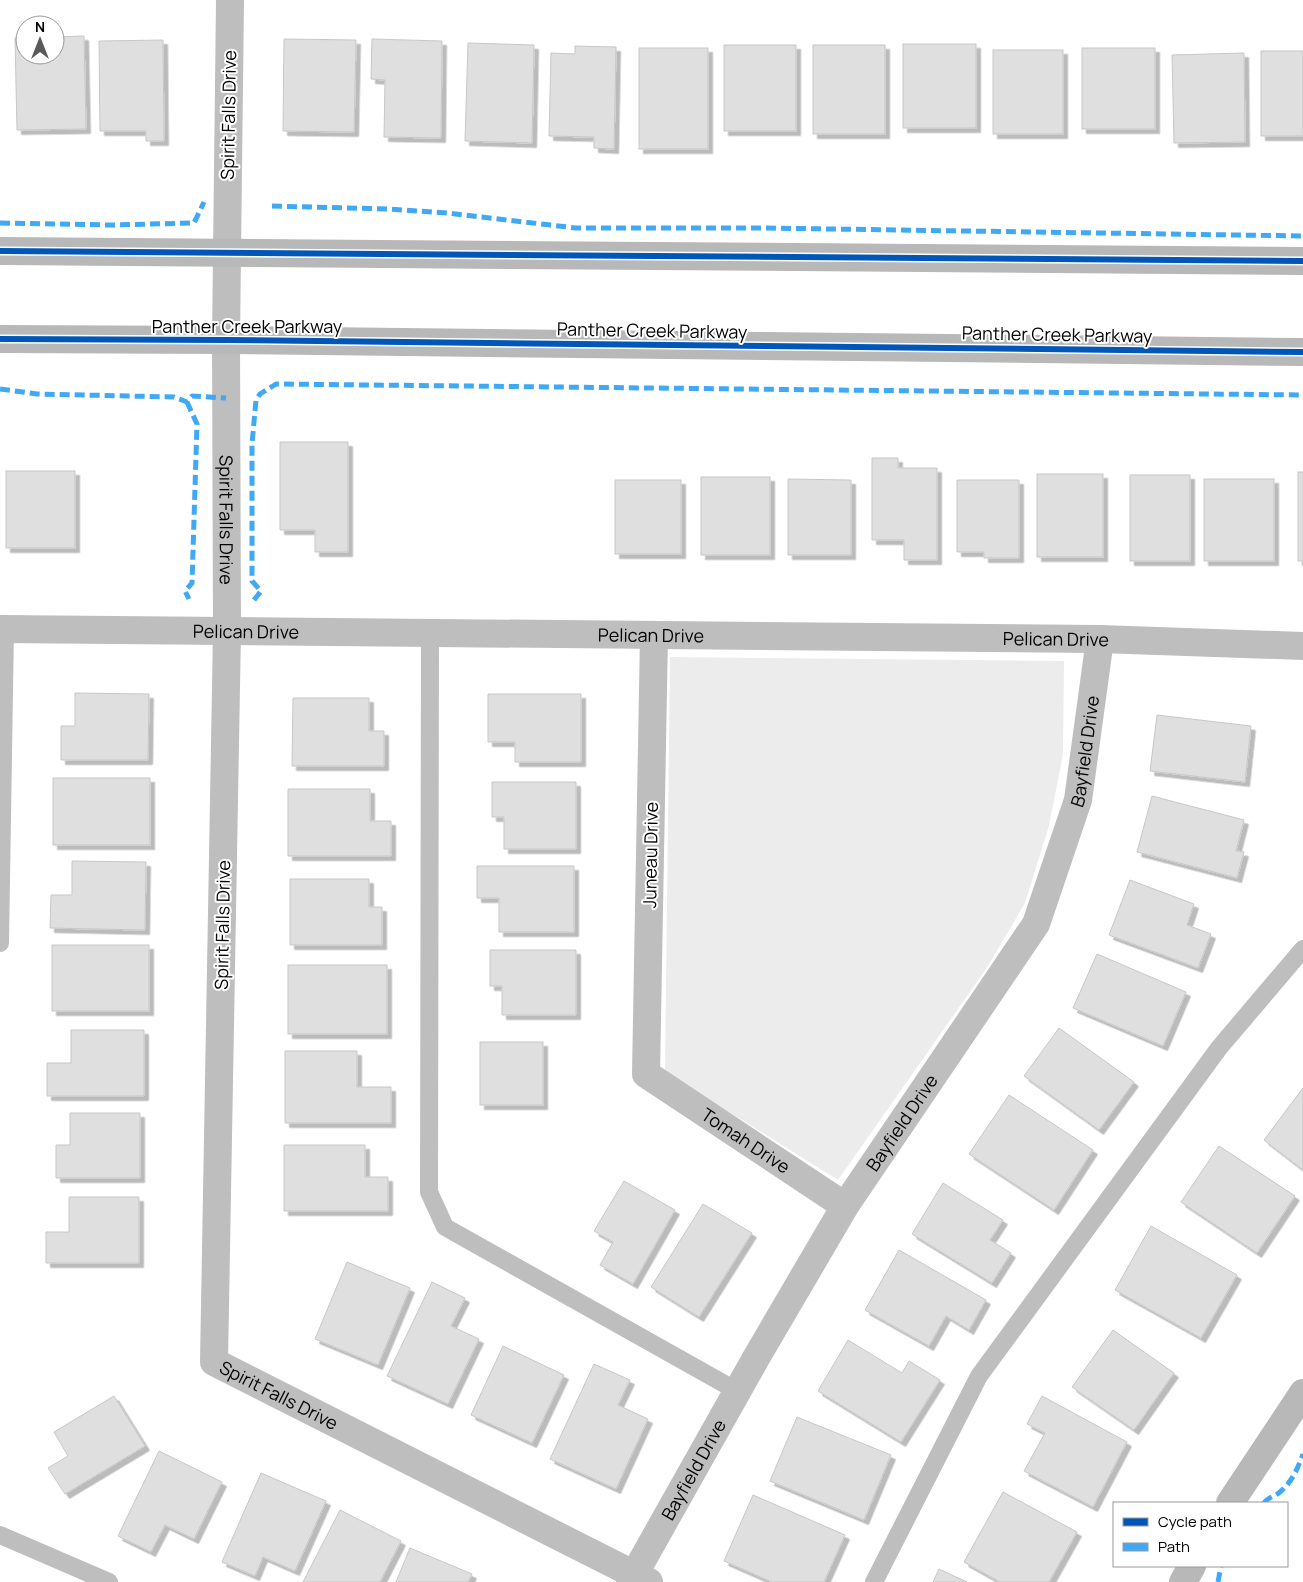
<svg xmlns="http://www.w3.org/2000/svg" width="1303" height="1582" font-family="Manrope,sans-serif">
  <defs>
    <filter id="shadow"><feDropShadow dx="4.5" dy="4.5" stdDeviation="0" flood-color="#0004"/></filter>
  </defs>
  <rect width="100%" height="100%" fill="#fff"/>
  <polygon fill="#ececec" points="670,657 1064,661 1063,754 1049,826 1025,903 988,966 838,1180 665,1072"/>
  <g fill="#dfdfdf" stroke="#c7c7c7" filter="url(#shadow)">
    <polygon points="84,36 86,129 17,130 15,38 25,38 25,55 55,55 55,37"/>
    <polygon points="284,39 356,40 354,132 283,131"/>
    <polygon points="372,39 442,41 441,138 384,137 385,80 371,79"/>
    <polygon points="163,40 164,141 146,141 146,131 100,131 99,41"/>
    <polygon points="468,43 534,45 532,143 465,141"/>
    <rect x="903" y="44" width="73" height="84"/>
    <rect x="724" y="45" width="72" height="86"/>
    <rect x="813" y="45" width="72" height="89"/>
    <polygon points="575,46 616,47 614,149 594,148 594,137 549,136 551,53 575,54"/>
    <rect x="639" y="48" width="69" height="101"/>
    <rect x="1082" y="48" width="73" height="81"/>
    <rect x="993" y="50" width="70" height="84"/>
    <rect x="1261" y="51" width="42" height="85"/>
    <polygon points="1244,53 1245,142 1174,143 1172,55"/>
    <polygon points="280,442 348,442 348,552 315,552 315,530 280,530"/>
    <polygon points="872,458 898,458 898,468 937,468 937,560 904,560 904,540 872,540"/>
    <rect x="6" y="471" width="69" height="77"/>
    <rect x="1298" y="472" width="5" height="89"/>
    <rect x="1037" y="474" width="66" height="83"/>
    <rect x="1130" y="475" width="60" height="86"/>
    <rect x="701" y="477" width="69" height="78"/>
    <polygon points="788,479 851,480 851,555 788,555"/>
    <rect x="1204" y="479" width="70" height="82"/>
    <rect x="615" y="480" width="66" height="74"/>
    <polygon points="957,480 1019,480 1019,558 984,558 984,552 957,552"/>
    <polygon points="75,693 149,694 148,760 61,760 61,726 75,726"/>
    <polygon points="488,694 581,694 581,762 515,762 515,742 488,742"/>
    <polygon points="293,698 369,698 369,731 384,731 384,766 292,766"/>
    <polygon points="1157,715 1251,726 1245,782 1150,771"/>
    <rect x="53" y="778" width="97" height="67"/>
    <polygon points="492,782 576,782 576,849 504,849 504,817 492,817"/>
    <polygon points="288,789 370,789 370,821 391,821 391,856 288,856"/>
    <polygon points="1152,796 1244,820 1236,851 1244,852 1237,878 1137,852"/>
    <polygon points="72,861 146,862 145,930 50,928 51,895 72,895"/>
    <polygon points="477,866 574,866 574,932 499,932 499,898 477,898"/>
    <polygon points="290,879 369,879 369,907 382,907 382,945 290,945"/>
    <polygon points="1130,880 1194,904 1187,925 1211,934 1198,968 1109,935"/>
    <rect x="52" y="945" width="97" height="66"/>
    <polygon points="490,950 576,950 576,1015 502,1015 502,986 490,986"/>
    <polygon points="1097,954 1186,992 1163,1046 1073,1008"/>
    <rect x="288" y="965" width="99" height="69"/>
    <polygon points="1059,1028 1134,1082 1099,1130 1024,1076"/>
    <polygon points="71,1030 144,1030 144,1096 47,1096 47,1063 71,1063"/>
    <rect x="480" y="1042" width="63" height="63"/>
    <polygon points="285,1051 357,1051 357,1087 391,1087 391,1123 285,1123"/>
    <polygon points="1303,1088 1303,1170 1264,1140"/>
    <polygon points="1009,1095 1093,1150 1054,1210 969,1154"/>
    <polygon points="70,1113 140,1113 140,1178 56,1178 56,1145 70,1145"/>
    <polygon points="284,1145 365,1145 365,1177 388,1177 388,1211 284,1211"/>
    <polygon points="1219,1146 1295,1196 1257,1253 1181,1202"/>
    <polygon points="624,1181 675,1210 633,1284 600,1265 613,1242 594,1231"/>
    <polygon points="943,1183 1003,1220 990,1240 1011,1253 992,1283 912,1234"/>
    <polygon points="69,1197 139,1197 139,1263 46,1263 46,1232 69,1232"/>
    <polygon points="703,1204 752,1233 699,1317 651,1287"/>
    <polygon points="1151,1226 1237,1275 1201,1338 1115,1290"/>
    <polygon points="899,1250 986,1300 969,1330 946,1316 929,1346 865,1310"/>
    <polygon points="347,1262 410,1288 378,1365 315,1339"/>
    <polygon points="432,1282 465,1298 451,1326 479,1339 448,1404 387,1376"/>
    <polygon points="1113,1330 1174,1373 1134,1430 1072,1387"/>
    <polygon points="848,1340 902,1373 909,1361 940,1380 901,1442 818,1391"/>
    <polygon points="503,1346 564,1375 532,1443 471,1415"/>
    <polygon points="594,1364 630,1380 618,1405 648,1419 616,1489 550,1459"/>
    <polygon points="114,1396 145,1446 65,1494 48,1468 68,1456 54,1432"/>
    <polygon points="1042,1396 1127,1442 1093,1507 1024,1471 1045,1433 1027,1424"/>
    <polygon points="797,1417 891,1455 864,1520 770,1481"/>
    <polygon points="159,1451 222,1482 194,1539 165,1525 151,1552 118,1536"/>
    <polygon points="261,1473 326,1501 295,1571 263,1557 255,1576 222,1562"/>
    <polygon points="1003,1492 1077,1532 1049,1582 1000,1582 964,1562"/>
    <polygon points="753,1495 845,1535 824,1582 772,1582 724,1561"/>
    <polygon points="340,1510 401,1541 380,1582 303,1582"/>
    <polygon points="410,1548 472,1574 468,1582 396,1582"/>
    <polygon points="939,1569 967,1582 933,1582"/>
  </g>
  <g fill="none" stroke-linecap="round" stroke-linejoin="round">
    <g stroke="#bebebe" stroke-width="18">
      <polyline points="430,633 429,1192 445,1227 737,1391"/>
      <polyline points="0,943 5,629"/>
      <polyline points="0,1535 109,1582"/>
      <polyline points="874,1582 979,1376 1219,1048 1303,949"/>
    </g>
    <g stroke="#bebebe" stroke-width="28">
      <path id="s1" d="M230 0 226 340 227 631 214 1362 649 1582"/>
      <path id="s2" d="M0 629 1100 639 1303 646"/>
      <path id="s3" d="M654 635 646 1074 845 1206"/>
      <path id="s4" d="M630 1582 756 1358 845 1206 1036 924 1078 800 1100 639"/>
    </g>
    <g stroke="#b8b8b8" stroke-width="28">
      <polyline points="0,251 1303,261"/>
      <polyline points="0,339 226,340 1303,352"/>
      <polyline points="1230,1503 1303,1393"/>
      <polyline points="1183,1582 1192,1566"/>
    </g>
    <g stroke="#3fa9f5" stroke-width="5" stroke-dasharray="10 5" stroke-linecap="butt">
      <polyline points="272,206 389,209 447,213 576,228 764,228 1303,236"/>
      <polyline points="0,223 111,225 194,223 204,202"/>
      <polyline points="0,389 37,394 174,397 187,402 192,396 226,398"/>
      <polyline points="187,402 197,424 192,583 185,591 189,599"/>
      <polyline points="254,600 261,591 252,581 252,444 256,400 260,394 276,384 1303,395"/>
      <path d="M1264 1503C1268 1497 1274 1497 1280 1492 1292 1482 1298 1468 1303 1454"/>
      <polyline points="1218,1582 1221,1566"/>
    </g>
    <g stroke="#fff" stroke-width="9">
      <g id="cycleway">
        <polyline points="0,251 1303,261"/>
        <polyline points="0,339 226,340 1303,352"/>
      </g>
    </g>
    <use href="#cycleway" stroke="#0057b8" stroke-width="6"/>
  </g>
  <g text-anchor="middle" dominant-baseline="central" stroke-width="4" stroke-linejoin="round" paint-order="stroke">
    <g font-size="18" fill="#000" stroke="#fff">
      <text transform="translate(228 115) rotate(-89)">Spirit Falls Drive</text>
      <text x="247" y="326">Panther Creek Parkway</text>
      <text transform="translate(652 330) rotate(1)">Panther Creek Parkway</text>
      <text transform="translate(1057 334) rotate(1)">Panther Creek Parkway</text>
      <text stroke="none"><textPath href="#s1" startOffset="520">Spirit Falls Drive</textPath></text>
      <text stroke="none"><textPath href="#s2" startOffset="246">Pelican Drive</textPath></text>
      <text stroke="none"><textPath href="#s2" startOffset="651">Pelican Drive</textPath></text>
      <text stroke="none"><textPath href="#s2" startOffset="1056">Pelican Drive</textPath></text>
      <text stroke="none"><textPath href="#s4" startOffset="954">Bayfield Drive</textPath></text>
      <text transform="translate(650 855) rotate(-89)">Juneau Drive</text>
      <text transform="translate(222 925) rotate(-89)">Spirit Falls Drive</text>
      <text stroke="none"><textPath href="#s4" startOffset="534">Bayfield Drive</textPath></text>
      <text stroke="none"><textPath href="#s3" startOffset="559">Tomah Drive</textPath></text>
      <text stroke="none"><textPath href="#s1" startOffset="1435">Spirit Falls Drive</textPath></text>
      <text stroke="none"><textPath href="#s4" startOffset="129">Bayfield Drive</textPath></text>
    </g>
  </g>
  <rect x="1113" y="1502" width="175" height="65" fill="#ffffff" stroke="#999999"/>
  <rect x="1123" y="1518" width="25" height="8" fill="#0057b8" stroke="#999999"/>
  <text x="1158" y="1527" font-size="15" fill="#000000">Cycle path</text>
  <rect x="1123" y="1543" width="25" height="8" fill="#3fa9f5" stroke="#999999"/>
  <text x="1158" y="1552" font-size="15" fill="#000000">Path</text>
  <g transform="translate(40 40)"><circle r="24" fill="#ffffff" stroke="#999999"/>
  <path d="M0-4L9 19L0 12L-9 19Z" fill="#595959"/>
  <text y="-8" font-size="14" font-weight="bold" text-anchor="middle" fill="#000000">N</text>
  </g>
</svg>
